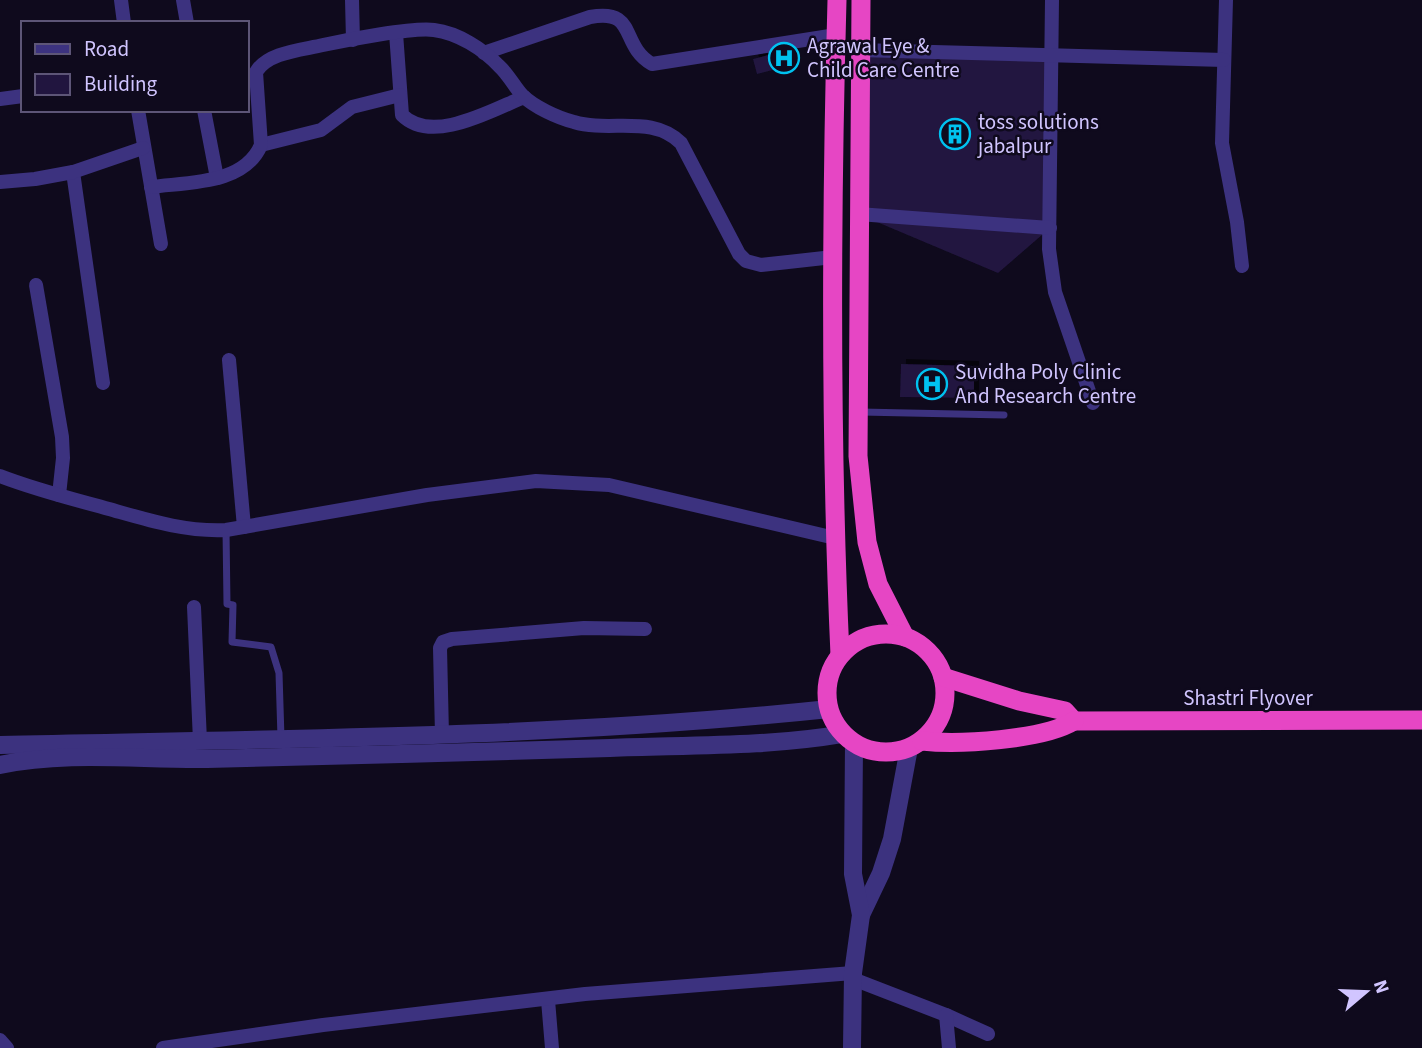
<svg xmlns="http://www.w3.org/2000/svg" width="1422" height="1048" font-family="'Source Sans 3',sans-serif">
  <defs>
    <filter id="shadow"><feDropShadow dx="5" dy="-5" stdDeviation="0" flood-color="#0009"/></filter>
  </defs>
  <rect width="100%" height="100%" fill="#0f0a1d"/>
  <g fill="#21153f" filter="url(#shadow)">
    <polygon points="792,49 796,64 757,74 753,59"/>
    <polygon points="859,50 1051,54 1050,228 998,273 858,214"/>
    <polygon points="901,364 974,366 974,398 900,397"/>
  </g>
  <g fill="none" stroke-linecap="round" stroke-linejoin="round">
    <g stroke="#3c327f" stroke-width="7">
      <polyline points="861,412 1004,415"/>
      <polyline points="226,530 227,604 233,605 232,642 271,647 279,673 281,738"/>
    </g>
    <g stroke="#3c327f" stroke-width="14">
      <polyline points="121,0 124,23"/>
      <polyline points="183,0 187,23"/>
      <polyline points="352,0 353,40"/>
      <polyline points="1052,0 1049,249 1055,292 1093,403"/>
      <polyline points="1226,0 1222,143 1237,222 1242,266"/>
      <path d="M396 33 402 115C432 145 492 110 524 97"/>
      <polyline points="859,50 1224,60"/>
      <path d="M484 53 590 17C638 8 619 45 652 64L836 35"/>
      <polyline points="0,99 23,96"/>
      <polyline points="138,110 161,244"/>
      <polyline points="204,110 217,178"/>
      <polyline points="261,145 321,130 352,107 400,95"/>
      <polyline points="73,172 103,383"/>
      <polyline points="0,182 35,179 73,172 143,148"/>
      <path d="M151 187C188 182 244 185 261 145L256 72C268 52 302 50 323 45 346 40 413 27 434 30 458 33 483 49 499 66 508 74 514 86 522 95 534 107 558 118 574 122 610 133 652 114 681 143L739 254 746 261 761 265 833 257"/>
      <polyline points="858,214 1050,228"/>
      <polyline points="36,285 62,437 63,458 59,495"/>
      <polyline points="229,360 244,527"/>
      <path d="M0 476C36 490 73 499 109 509 148 520 185 532 226 530L427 495 536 481 609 485 835 538"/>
      <polyline points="194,607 200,741"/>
      <polyline points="442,735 440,648 443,642 452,639 584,628 645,629"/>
      <polyline points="853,979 946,1015 988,1034"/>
      <polyline points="548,1000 552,1048"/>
      <polyline points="946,1015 949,1048"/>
      <polyline points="0,1040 7,1048"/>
      <polyline points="163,1048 323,1025 585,994 853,973"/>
    </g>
    <g stroke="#3c327f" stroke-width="18">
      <path d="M0 745C276 739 554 738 829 709"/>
      <path d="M0 765C67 751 139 760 207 759 341 756 476 752 610 748 687 745 767 747 843 734"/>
      <polyline points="861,915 881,873 892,839 909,748"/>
      <polyline points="852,1048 853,973 861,915 853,874 854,743"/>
    </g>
    <g stroke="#e646c4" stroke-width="19">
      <path d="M837 0C831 219 830 436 840 655"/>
      <polyline points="861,0 858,456 867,542 878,584 905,637"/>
      <circle cx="886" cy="693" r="59"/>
      <polyline points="943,677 1019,701 1065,711 1074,721"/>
      <polyline points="1074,721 1422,720"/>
      <path d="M922 741C959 745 1043 740 1074 721"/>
    </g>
  </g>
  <defs>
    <g id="hospital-ring" transform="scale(1.575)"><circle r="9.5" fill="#0f0a1d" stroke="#00c2f0" stroke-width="1.5"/><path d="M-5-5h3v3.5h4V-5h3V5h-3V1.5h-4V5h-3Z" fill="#00c2f0"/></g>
    <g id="building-ring" transform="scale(1.575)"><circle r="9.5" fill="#0f0a1d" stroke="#00c2f0" stroke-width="1.5"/><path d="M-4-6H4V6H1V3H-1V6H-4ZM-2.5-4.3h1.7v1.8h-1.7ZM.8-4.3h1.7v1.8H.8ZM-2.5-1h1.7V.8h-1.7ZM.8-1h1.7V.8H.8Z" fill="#00c2f0"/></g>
  </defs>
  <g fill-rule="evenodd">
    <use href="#hospital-ring" x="784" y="58"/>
    <use href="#building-ring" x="955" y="134"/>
    <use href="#hospital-ring" x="932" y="384"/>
  </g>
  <g text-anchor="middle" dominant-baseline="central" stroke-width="5" stroke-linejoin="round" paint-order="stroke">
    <g font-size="21" fill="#d1c5ff" stroke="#0f0a1d" text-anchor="start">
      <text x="807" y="46">Agrawal Eye &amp;<tspan x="807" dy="24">Child Care Centre</tspan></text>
      <text x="978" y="122">toss solutions<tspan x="978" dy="24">jabalpur</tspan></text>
      <text x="955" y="372">Suvidha Poly Clinic<tspan x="955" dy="24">And Research Centre</tspan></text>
    </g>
    <g font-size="21" fill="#d1c5ff" stroke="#0f0a1d">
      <text x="1248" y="698">Shastri Flyover</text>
    </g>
  </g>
  <rect x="21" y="21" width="228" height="91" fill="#0f0a1d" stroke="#5d5577" stroke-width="2"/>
  <rect x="35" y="44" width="35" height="10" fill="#3c327f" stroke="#5d5577" stroke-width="2"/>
  <text x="84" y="56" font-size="21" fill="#d1c5ff">Road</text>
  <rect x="35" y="74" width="35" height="21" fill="#21153f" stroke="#5d5577" stroke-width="2"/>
  <text x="84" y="91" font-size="21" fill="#d1c5ff">Building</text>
  <g transform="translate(1366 992) rotate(71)" stroke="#0f0a1d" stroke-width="5" paint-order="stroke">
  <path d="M0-5L12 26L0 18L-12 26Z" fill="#d1c5ff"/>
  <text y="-10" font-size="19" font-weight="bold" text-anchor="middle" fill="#d1c5ff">N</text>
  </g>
</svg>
